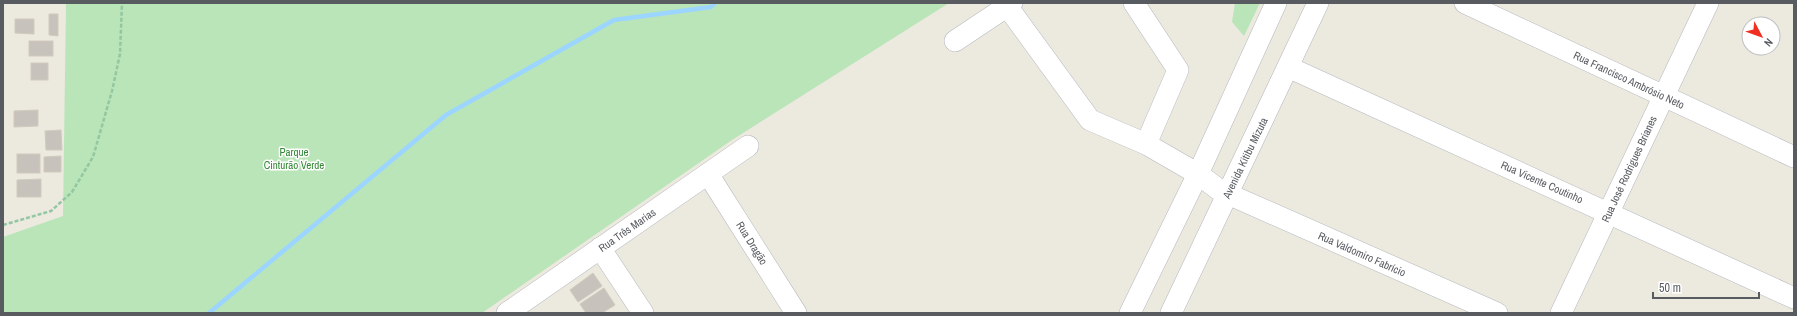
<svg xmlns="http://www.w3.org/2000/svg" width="1797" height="316" font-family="'Archivo Narrow',sans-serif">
  <rect width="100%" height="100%" fill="#ece9df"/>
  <g fill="#bae5b9">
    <polygon points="66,3 949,3 732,140 482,313 3,313 3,237 63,216"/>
    <polygon points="1235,3 1260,3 1244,36 1232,22"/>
  </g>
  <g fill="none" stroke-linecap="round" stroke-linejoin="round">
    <polyline stroke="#9cd5ff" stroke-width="4.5" points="209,313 446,115 614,20 711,7 715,3"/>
  </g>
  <g fill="#c7c3bc" stroke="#d1cabd">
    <polygon points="49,14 58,14 58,36 49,35"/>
    <polygon points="15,19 34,19 34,34 15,33"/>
    <rect x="29" y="41" width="24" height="15"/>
    <rect x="31" y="63" width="17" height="17"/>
    <polygon points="38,110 38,126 14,127 14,111"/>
    <polygon points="61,130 62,150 46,150 45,131"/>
    <rect x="17" y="154" width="23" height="19"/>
    <polygon points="61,156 61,172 44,172 44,157"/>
    <polygon points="41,179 41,197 17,197 17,180"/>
    <polygon points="593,273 602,286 578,302 570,290"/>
    <polygon points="604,288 615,305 602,313 586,313 580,304"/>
  </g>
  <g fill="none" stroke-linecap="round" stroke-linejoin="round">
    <g stroke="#b5b8bd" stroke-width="22">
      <g id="minor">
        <polyline points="1134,3 1178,70 1146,144"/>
        <polyline points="1465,3 1794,157"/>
        <polyline points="1007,6 1090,120 1146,144 1198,174 1218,189 1228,194 1497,313"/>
        <polyline points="955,41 1012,3"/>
        <polyline points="1288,67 1794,298"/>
        <polyline points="708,174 796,313"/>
        <polyline points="600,248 643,313"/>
        <polyline points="507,313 748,146"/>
        <polyline points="1130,313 1198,174 1276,3"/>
        <polyline points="1171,313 1318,3"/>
        <polyline points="1561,313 1708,3"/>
      </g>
    </g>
    <polyline stroke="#92c7a1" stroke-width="2.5" stroke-dasharray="4 2" stroke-linecap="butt" points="3,225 51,211 72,192 93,157 112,91 120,54 122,3"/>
    <use href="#minor" stroke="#fff" stroke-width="21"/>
  </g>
  <g text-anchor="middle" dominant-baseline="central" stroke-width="3" stroke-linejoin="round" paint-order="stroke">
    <g font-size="11" fill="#585c61" stroke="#fff">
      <text transform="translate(1629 80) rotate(25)">Rua Francisco Ambrósio Neto</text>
      <text transform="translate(1245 158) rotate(-64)">Avenida Kitibu Mizuta</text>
      <text transform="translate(1629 169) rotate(-65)">Rua José Rodrigues Brianes</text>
      <text transform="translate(1542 182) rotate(24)">Rua Vicente Coutinho</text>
      <text transform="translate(627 230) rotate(-35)">Rua Três Marias</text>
      <text transform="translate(752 243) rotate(58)">Rua Dragão</text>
      <text transform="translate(1362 254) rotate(24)">Rua Valdomiro Fabrício</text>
    </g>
    <g font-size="11" fill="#318734" stroke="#fff">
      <text x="294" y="152">Parque<tspan x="294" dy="13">Cinturão Verde</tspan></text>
    </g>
  </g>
  <rect width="1797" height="316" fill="none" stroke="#585c61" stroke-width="8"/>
  <g transform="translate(1761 36) rotate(131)"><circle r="19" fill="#ffffff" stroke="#bcbec0"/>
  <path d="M0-3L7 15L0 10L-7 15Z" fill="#ef2f21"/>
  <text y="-6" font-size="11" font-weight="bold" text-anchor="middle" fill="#585c61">N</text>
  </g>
  <path d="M1653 292v6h106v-6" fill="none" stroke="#585c61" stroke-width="2"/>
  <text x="1659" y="292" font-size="12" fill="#585c61" stroke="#ffffff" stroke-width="3" paint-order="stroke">50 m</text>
</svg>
